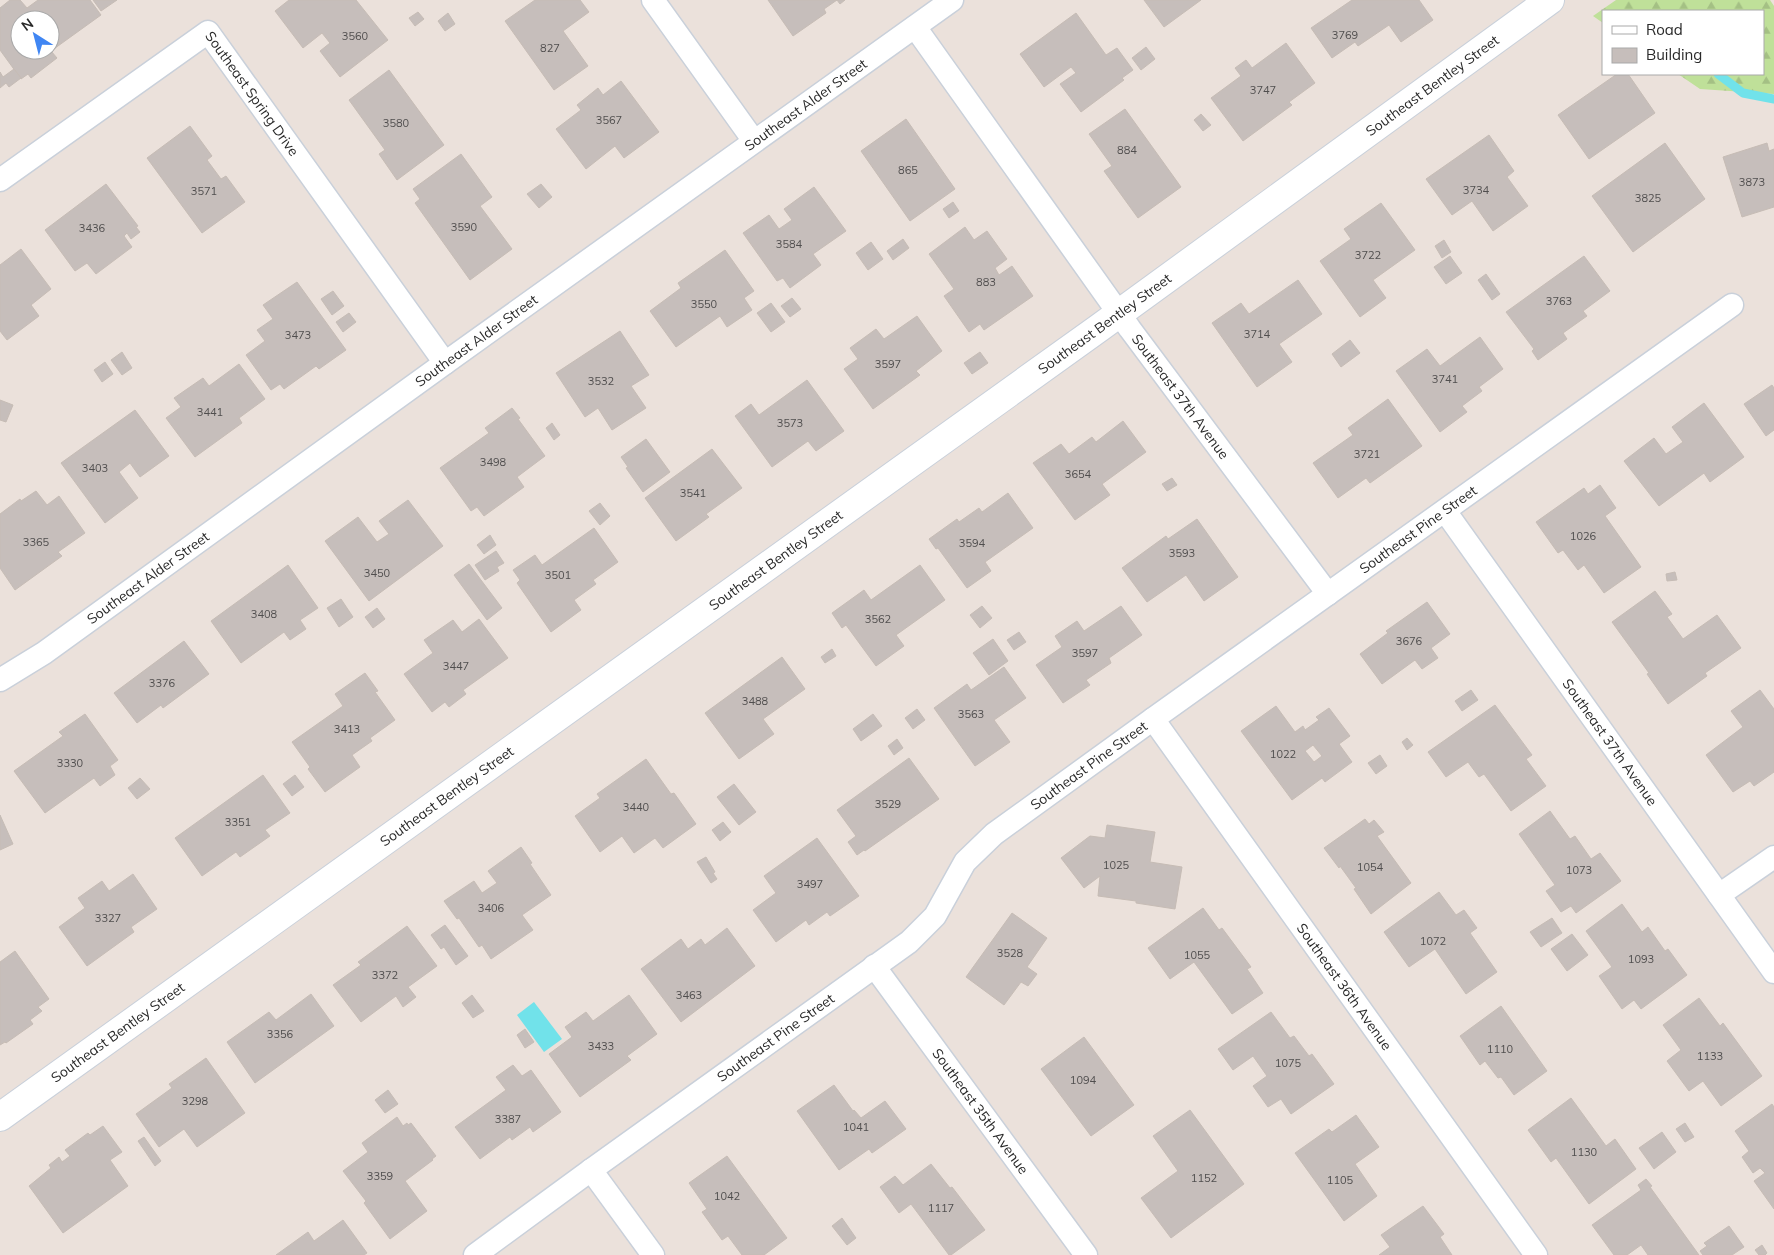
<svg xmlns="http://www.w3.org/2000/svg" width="1774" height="1255" font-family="Mulish,sans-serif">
  <defs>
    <pattern id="forest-firs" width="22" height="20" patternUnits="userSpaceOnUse" patternTransform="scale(1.25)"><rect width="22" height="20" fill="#bfe099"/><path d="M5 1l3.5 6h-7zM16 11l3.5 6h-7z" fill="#a4c084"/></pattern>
  </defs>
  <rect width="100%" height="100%" fill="#ebe1db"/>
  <polygon fill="url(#forest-firs)" points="1616,0 1770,0 1774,6 1774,94 1700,89 1678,74 1763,74 1763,11 1603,11 1603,23 1593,16"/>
  <polygon fill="#71e2ea" points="534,1002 562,1039 544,1052 517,1015"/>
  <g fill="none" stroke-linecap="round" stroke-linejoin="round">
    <polyline stroke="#71e2ea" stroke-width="9" points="1718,74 1743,93 1774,99"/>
  </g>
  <g fill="#c6bebb" stroke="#c6bcb5" fill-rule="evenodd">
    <path d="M10 0H20L27 8 38 0H90L101 15 51 51 57 58 31 78 28 74 21 79 0 50V8ZM20 20H50V50H20Z"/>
    <polygon points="93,0 117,0 101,11"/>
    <polygon points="289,0 356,0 388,40 340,77 320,51 330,43 322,33 303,48 275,11"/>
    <polygon points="535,0 580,0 589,12 563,31 588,66 554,90 505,21"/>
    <polygon points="768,0 845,0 840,4 837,0 824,9 826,13 793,36"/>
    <polygon points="1144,0 1201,0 1164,27"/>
    <polygon points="1352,0 1419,0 1433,20 1401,42 1389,25 1358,46 1355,42 1332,58 1311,28"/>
    <polygon points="418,12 424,19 415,26 409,18"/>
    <polygon points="448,13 455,24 445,31 438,21"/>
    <polygon points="1076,13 1106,55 1117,48 1133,70 1122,78 1124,80 1081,112 1060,84 1076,73 1071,67 1044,87 1020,54"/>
    <polygon points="1286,43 1315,83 1289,102 1292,105 1243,141 1211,98 1241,76 1235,68 1246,60 1252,68"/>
    <polygon points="1146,47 1155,59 1141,70 1132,58"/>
    <polygon points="14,69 21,78 9,87 6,83 0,88 0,72 3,77"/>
    <polygon points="389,70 444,145 397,180 379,154 385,150 349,100"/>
    <polygon points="1617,74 1628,74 1655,113 1589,159 1558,115"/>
    <polygon points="621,81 659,132 624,158 615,146 586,169 556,129 581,110 577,105 598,88 603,95"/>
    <polygon points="1125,109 1181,187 1138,218 1104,171 1112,166 1089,134"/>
    <polygon points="1201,114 1211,125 1203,131 1194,120"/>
    <polygon points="906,119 955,189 910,221 861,151"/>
    <polygon points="190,126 212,156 207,160 221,179 226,176 245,202 202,233 147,158"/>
    <polygon points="1489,135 1514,171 1507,177 1528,206 1493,231 1472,201 1452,215 1426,179"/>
    <polygon points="1665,143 1705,199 1633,252 1592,196"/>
    <polygon points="1767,143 1769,151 1774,149 1774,207 1742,217 1723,157"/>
    <polygon points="461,154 492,197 480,206 512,249 470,280 415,203 420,199 413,189"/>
    <polygon points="106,184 138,226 136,227 140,232 131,239 127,233 124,236 132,247 96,274 87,263 75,271 45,230"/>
    <polygon points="541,184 552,197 539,208 527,194"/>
    <polygon points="814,187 846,231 813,254 821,265 790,288 783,278 777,281 743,233 769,215 779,229 792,220 784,209"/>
    <polygon points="953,202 959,211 949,218 943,209"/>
    <polygon points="1381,203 1415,250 1373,280 1386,298 1360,317 1320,261 1351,239 1344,229"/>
    <polygon points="965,227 974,240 987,231 1007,259 995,268 999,275 1012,266 1033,296 984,330 980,324 969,332 944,296 954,289 929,254"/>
    <polygon points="903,239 909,248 893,260 887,251"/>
    <polygon points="1444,240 1451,252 1442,258 1435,246"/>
    <polygon points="871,242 883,259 868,270 856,253"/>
    <polygon points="21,249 51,289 31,305 39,316 7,340 0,331 0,265"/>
    <polygon points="725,250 754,291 744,298 752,310 727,327 720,316 676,347 650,311 681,288 678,283"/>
    <polygon points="1450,256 1462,273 1446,284 1434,267"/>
    <polygon points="1584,256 1610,291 1583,311 1587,316 1563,333 1567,339 1538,360 1532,351 1534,349 1506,312"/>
    <polygon points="1486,274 1500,294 1492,300 1478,280"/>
    <polygon points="1298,280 1322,314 1279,344 1292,362 1257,387 1212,323 1241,303 1249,314"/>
    <polygon points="297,282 346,350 319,369 316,366 284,389 280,384 271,390 246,355 265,341 257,330 273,319 263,305"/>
    <polygon points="333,291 344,306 332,315 321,299"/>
    <polygon points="792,298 801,309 790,317 781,306"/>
    <polygon points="771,303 785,322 771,332 757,313"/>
    <polygon points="349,313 356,322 343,332 336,322"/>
    <polygon points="917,316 942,351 916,371 920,375 873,409 844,369 858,359 850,348 876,329 884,339"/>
    <polygon points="620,331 649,375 631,386 646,408 612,430 598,408 585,417 556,373"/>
    <polygon points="1480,337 1503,369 1479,387 1482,391 1462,406 1467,412 1440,432 1396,371 1427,349 1440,366"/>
    <polygon points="1350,340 1360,353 1341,367 1332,354"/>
    <polygon points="122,352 132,368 122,375 111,360"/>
    <polygon points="980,352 988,363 972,374 964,363"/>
    <polygon points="105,362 113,374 102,382 94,370"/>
    <polygon points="239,364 265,399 239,418 242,423 195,457 166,418 181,407 174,398 203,378 209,386"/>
    <polygon points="807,380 844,431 816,451 808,441 772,467 735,416 751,404 759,415"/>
    <polygon points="1772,385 1774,388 1774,430 1766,436 1744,404"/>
    <polygon points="1388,399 1422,446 1370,483 1366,478 1338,498 1313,463 1353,435 1348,428"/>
    <polygon points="0,400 13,405 6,422 0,420"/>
    <polygon points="1704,403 1744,457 1710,482 1704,473 1659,506 1624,461 1654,438 1666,454 1683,442 1672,427"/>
    <polygon points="512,408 520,418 518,419 545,456 517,477 524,487 484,516 477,507 471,511 440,468 489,433 485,428"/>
    <polygon points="135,410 169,456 140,477 130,463 119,472 138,498 105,523 61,463"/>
    <polygon points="1123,421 1146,452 1102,484 1110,495 1075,520 1033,463 1061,444 1069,454 1092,437 1096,442"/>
    <polygon points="552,423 560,435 554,440 546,428"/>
    <polygon points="646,439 670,472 643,492 626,468 628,467 621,457"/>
    <polygon points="712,449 742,488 706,514 709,517 676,541 645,498"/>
    <polygon points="1172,478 1177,485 1167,491 1162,484"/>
    <polygon points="1600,485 1616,508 1605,516 1641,567 1604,593 1584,565 1578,570 1563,550 1558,553 1536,522 1584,488 1588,494"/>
    <polygon points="36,491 47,505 59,496 85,533 58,552 62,556 15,590 0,568 0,514 20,499 21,501"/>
    <polygon points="1008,493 1033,528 985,562 991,571 967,588 938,548 936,549 929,539 957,519 959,522 979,508 982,512"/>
    <polygon points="408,500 443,546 369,601 325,541 358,517 377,542 389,534 379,521"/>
    <polygon points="600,503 610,516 600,525 589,511"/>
    <polygon points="1197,519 1238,577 1204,601 1186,575 1147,602 1122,568 1166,536 1168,539"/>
    <polygon points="594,528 618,562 593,580 596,584 574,600 581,610 551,632 517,583 520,580 513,570 535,555 542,565"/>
    <polygon points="490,535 496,545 484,554 477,545"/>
    <polygon points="496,551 504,563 497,567 499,571 485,580 475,565"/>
    <polygon points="469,564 502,608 487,620 454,575"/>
    <polygon points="288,565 318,608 300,620 306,629 290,640 284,632 241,663 211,621"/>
    <polygon points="920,565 945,600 896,635 904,646 876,666 846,625 842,628 832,613 864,590 871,600"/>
    <polygon points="1675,572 1677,580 1667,581 1666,574"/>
    <polygon points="1655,591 1672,614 1667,617 1683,639 1717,615 1741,648 1705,673 1707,676 1668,704 1647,674 1649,673 1612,622"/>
    <polygon points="341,599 353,617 339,627 327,608"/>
    <polygon points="1427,602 1450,634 1431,648 1438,658 1422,669 1415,660 1382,684 1360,654 1388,633 1386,631"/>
    <polygon points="982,606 992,618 980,628 970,615"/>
    <polygon points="1121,606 1142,635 1109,658 1111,663 1086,680 1090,685 1063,703 1036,665 1062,647 1055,636 1077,621 1084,631"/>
    <polygon points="377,608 385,619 373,628 365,617"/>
    <polygon points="479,619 508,658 463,690 466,694 449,707 445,702 432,712 404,674 433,653 424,640 453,620 462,632"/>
    <polygon points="1019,632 1026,642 1014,650 1007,640"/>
    <polygon points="993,639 1008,661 989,675 973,653"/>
    <polygon points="184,641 209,674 163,708 161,705 137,723 114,693"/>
    <polygon points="832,649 836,656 825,663 821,657"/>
    <polygon points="782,657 805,689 763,719 774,734 739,759 705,713"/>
    <polygon points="1004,667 1026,698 994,720 1010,742 975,766 934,708 967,684 971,690"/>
    <polygon points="365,673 378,691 375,692 395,720 370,738 372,741 352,755 360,767 325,792 308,769 310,767 292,742 343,706 335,694"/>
    <polygon points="1471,690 1478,700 1462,711 1455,701"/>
    <polygon points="1760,690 1774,709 1774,772 1754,786 1750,781 1733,792 1706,755 1743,727 1731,711"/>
    <polygon points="1495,705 1532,755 1526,759 1546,786 1511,811 1484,774 1479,777 1468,762 1446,777 1428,752"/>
    <path d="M1276 706 1295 732 1303 726 1305 730 1319 720 1316 717 1329 708 1350 736 1339 744 1352 762 1325 782 1322 778 1292 800 1241 731ZM1313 745 1322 756 1314 762 1305 751Z"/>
    <polygon points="917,709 925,720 913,729 905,718"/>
    <polygon points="85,714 118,760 110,766 115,775 100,786 94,778 45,813 14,771 63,736 59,732"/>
    <polygon points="873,714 882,726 861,741 853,729"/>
    <polygon points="1407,738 1413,745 1407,750 1402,742"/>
    <polygon points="897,739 903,748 894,755 888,746"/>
    <polygon points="1380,755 1387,766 1376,774 1368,763"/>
    <polygon points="909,758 939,799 865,851 864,850 857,855 848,842 856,836 837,810"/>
    <polygon points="646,759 671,794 674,793 696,824 663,848 655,838 634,853 622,836 600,852 575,816 600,798 597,794"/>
    <polygon points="263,775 290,813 265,830 270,836 240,857 236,852 202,876 175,838"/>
    <polygon points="295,775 304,787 292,796 283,784"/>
    <polygon points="140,778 150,789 137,799 128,788"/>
    <polygon points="734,784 756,812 739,825 717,797"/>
    <polygon points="1550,811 1570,839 1575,836 1591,859 1600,853 1621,881 1576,913 1571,906 1561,912 1546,891 1555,885 1519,834"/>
    <polygon points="0,815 13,844 0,850"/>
    <polygon points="1365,819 1369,824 1374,820 1384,832 1377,836 1411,883 1371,914 1354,889 1356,888 1340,866 1339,868 1324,848"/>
    <polygon points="723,822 731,832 720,841 712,830"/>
    <polygon points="1107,825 1155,832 1150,862 1182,867 1175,909 1136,903 1136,901 1098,896 1100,876 1084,888 1061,858 1090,836 1105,838"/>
    <polygon points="817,838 859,896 830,916 827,912 809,925 806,920 776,942 753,910 776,893 764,876"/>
    <polygon points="521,847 532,863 530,864 551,895 522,915 533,930 491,959 482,945 479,947 459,918 457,919 444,901 474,881 482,893 497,883 488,871"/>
    <polygon points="706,857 715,872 713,873 717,879 711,883 697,862"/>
    <polygon points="133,874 157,909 131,927 134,932 87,966 59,927 85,908 78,898 102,881 109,891"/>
    <polygon points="1439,892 1456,915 1464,910 1477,928 1470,933 1497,972 1466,994 1435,949 1409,967 1384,932"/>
    <polygon points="1622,904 1642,932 1648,927 1665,951 1668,949 1687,975 1641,1009 1634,1000 1622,1009 1599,976 1612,967 1586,931"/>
    <polygon points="1203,908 1219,930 1222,928 1251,967 1247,969 1263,993 1232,1014 1194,962 1170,979 1148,948"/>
    <polygon points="1012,913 1047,938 1027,967 1037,974 1028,986 1021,982 1004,1005 966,977"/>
    <polygon points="1552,918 1562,933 1541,947 1530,932"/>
    <polygon points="445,925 468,956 456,965 444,947 441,949 431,935"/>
    <polygon points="407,926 437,966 408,987 416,997 403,1007 396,996 361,1022 333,985 361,965 358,962"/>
    <polygon points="727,928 755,966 681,1022 641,969 681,939 688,949 701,939 705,945"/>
    <polygon points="1572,934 1588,955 1567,971 1551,949"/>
    <polygon points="15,951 49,999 38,1007 42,1011 30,1020 33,1024 6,1043 5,1042 0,1045 0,962"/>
    <polygon points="311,994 334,1026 255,1083 227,1042 269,1012 276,1020"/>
    <polygon points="472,995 484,1011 473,1018 462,1003"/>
    <polygon points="629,995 657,1034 627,1056 631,1060 580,1097 549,1054 572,1037 565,1027 586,1012 593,1021"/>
    <polygon points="1699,998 1720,1026 1723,1023 1762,1076 1721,1106 1703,1081 1689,1091 1667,1061 1681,1050 1663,1025"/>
    <polygon points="1501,1006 1547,1071 1514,1095 1501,1077 1498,1078 1485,1061 1480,1065 1460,1036"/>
    <polygon points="1271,1012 1290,1038 1294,1036 1309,1056 1312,1054 1334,1084 1291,1114 1281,1099 1268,1107 1253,1086 1267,1076 1253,1056 1233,1070 1218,1049"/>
    <polygon points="525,1029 534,1042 525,1048 517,1035"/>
    <polygon points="1084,1037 1134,1105 1091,1136 1041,1069"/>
    <polygon points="206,1058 245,1113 197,1147 184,1129 159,1147 136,1114 172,1088 169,1084"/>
    <polygon points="513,1065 522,1076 531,1070 561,1112 533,1132 530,1127 512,1140 510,1137 480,1159 455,1127 506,1090 496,1077"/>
    <polygon points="834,1085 853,1111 854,1110 861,1118 885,1101 906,1129 872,1153 869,1149 839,1170 797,1111"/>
    <polygon points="388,1090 398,1104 385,1113 375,1100"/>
    <polygon points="1571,1098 1606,1146 1615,1139 1636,1169 1589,1204 1556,1158 1551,1162 1528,1130"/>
    <polygon points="1772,1104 1774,1107 1774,1209 1754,1181 1765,1173 1760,1168 1753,1173 1742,1157 1749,1151 1735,1131"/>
    <polygon points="1190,1110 1244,1184 1171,1238 1141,1198 1178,1171 1153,1136"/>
    <polygon points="1356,1115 1379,1147 1355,1164 1377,1196 1344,1221 1295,1153 1329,1129 1332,1132"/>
    <polygon points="397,1117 403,1126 407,1123 408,1125 411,1123 436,1156 432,1159 433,1160 405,1181 427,1211 390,1239 364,1203 366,1201 343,1171 368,1152 362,1143"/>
    <polygon points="1685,1123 1694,1137 1685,1142 1676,1129"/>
    <polygon points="103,1126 122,1152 110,1160 128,1186 63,1233 29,1186 51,1168 49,1165 59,1157 62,1162 70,1156 65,1150 88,1133 90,1135"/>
    <polygon points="1662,1132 1676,1152 1654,1169 1639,1148"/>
    <polygon points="144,1137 161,1161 155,1166 138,1141"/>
    <polygon points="727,1156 787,1238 764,1255 742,1255 728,1236 722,1240 702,1212 707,1209 689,1183"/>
    <polygon points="931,1164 950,1188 952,1187 985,1230 951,1255 949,1255 911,1204 899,1213 880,1187 895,1176 903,1185"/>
    <polygon points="1646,1179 1652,1186 1650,1187 1699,1255 1648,1255 1641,1245 1627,1255 1614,1255 1592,1225 1641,1190 1638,1185"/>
    <polygon points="1423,1206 1444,1234 1440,1237 1452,1255 1379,1255 1390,1247 1381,1235"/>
    <polygon points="842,1218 856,1238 847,1245 832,1226"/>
    <polygon points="343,1220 367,1253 364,1255 276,1255 308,1232 314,1241"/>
    <polygon points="1729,1226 1744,1247 1732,1255 1703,1255 1700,1251 1707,1246 1704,1243"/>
    <polygon points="1762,1245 1767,1253 1765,1255 1759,1255 1755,1250"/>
  </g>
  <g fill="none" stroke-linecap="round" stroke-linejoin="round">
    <g stroke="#c9d0da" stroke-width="25">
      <g id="minor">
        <polyline points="653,0 754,141"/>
        <path id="s1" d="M915 27 1130 329 1328 594"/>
        <path id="s2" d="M0 180 208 32 445 363"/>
        <path id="s3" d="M1445 511 1774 972"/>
        <path id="s4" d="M0 680 44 653 445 363 952 0"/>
        <path id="s5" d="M1153 719 1536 1255"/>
        <polyline points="1719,895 1774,857"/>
        <path id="s6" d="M874 966 1086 1255"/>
        <polyline points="591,1170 653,1255"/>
        <path id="s7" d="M475 1255 591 1170 909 942 935 916 965 862 994 834 1153 719 1732 305"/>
      </g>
    </g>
    <g stroke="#c9d0da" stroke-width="30">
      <g id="tertiary">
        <path id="s8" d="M0 1117 1099 328 1550 0"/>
      </g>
    </g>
    <use href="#minor" stroke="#fff" stroke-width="22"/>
    <use href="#tertiary" stroke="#fff" stroke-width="28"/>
  </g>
  <g text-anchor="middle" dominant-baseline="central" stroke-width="5" stroke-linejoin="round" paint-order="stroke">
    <g font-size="11" fill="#504e4e">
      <text x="1345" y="35">3769</text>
      <text x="355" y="36">3560</text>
      <text x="550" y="48">827</text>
      <text x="1263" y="90">3747</text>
      <text x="609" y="120">3567</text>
      <text x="396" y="123">3580</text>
      <text x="1127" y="150">884</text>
      <text x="908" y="170">865</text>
      <text x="1752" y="182">3873</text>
      <text x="1476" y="190">3734</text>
      <text x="204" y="191">3571</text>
      <text x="1648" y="198">3825</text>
      <text x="464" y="227">3590</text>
      <text x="92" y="228">3436</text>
      <text x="789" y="244">3584</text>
      <text x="1368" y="255">3722</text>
      <text x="986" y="282">883</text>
      <text x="1559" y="301">3763</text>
      <text x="704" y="304">3550</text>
      <text x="1257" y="334">3714</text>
      <text x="298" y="335">3473</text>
      <text x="888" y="364">3597</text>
      <text x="1445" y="379">3741</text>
      <text x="601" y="381">3532</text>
      <text x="210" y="412">3441</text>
      <text x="790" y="423">3573</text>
      <text x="1367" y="454">3721</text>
      <text x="493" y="462">3498</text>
      <text x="95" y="468">3403</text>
      <text x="1078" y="474">3654</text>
      <text x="693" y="493">3541</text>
      <text x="1583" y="536">1026</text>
      <text x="36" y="542">3365</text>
      <text x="972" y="543">3594</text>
      <text x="1182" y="553">3593</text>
      <text x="377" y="573">3450</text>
      <text x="558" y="575">3501</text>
      <text x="264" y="614">3408</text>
      <text x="878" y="619">3562</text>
      <text x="1409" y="641">3676</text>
      <text x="1085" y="653">3597</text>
      <text x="456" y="666">3447</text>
      <text x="162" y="683">3376</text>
      <text x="755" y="701">3488</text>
      <text x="971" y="714">3563</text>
      <text x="347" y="729">3413</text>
      <text x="1283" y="754">1022</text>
      <text x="70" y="763">3330</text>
      <text x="888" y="804">3529</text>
      <text x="636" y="807">3440</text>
      <text x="238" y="822">3351</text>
      <text x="1116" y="865">1025</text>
      <text x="1370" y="867">1054</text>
      <text x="1579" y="870">1073</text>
      <text x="810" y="884">3497</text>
      <text x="491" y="908">3406</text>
      <text x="108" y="918">3327</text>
      <text x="1433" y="941">1072</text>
      <text x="1010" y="953">3528</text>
      <text x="1197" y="955">1055</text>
      <text x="1641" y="959">1093</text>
      <text x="385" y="975">3372</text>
      <text x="689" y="995">3463</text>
      <text x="280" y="1034">3356</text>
      <text x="601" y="1046">3433</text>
      <text x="1500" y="1049">1110</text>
      <text x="1710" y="1056">1133</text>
      <text x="1288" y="1063">1075</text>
      <text x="1083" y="1080">1094</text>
      <text x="195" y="1101">3298</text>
      <text x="508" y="1119">3387</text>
      <text x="856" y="1127">1041</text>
      <text x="1584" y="1152">1130</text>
      <text x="380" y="1176">3359</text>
      <text x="1204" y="1178">1152</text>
      <text x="1340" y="1180">1105</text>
      <text x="727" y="1196">1042</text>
      <text x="941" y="1208">1117</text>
    </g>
    <g font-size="14" fill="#292929" stroke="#fff">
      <text stroke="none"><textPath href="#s8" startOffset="1765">Southeast Bentley Street</textPath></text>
      <text stroke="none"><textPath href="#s2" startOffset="331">Southeast Spring Drive</textPath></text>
      <text stroke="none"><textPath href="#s4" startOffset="990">Southeast Alder Street</textPath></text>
      <text stroke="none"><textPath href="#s8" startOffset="1360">Southeast Bentley Street</textPath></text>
      <text stroke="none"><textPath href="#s4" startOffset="585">Southeast Alder Street</textPath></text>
      <text stroke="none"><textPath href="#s1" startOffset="455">Southeast 37th Avenue</textPath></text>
      <text stroke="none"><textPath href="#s7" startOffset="1196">Southeast Pine Street</textPath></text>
      <text stroke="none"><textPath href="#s8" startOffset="955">Southeast Bentley Street</textPath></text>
      <text stroke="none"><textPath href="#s4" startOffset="180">Southeast Alder Street</textPath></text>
      <text stroke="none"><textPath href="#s3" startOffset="284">Southeast 37th Avenue</textPath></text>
      <text stroke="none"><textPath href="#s7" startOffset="791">Southeast Pine Street</textPath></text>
      <text stroke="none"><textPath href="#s8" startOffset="550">Southeast Bentley Street</textPath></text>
      <text stroke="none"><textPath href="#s5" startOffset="329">Southeast 36th Avenue</textPath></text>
      <text stroke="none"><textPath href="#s8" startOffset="145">Southeast Bentley Street</textPath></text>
      <text stroke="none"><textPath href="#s7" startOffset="371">Southeast Pine Street</textPath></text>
      <text stroke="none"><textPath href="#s6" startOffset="180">Southeast 35th Avenue</textPath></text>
    </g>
  </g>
  <rect x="1602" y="10" width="162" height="65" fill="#ffffff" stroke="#a9a9a9"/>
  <rect x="1612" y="26" width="25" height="8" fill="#ffffff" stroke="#a9a9a9"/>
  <text x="1646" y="35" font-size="15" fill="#292929">Road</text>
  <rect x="1612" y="48" width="25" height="15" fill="#c6bebb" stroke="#a9a9a9"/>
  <text x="1646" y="60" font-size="15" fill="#292929">Building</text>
  <g transform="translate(35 35) rotate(324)"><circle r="24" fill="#ffffff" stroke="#a9a9a9"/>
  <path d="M0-4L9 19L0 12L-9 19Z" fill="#4086f3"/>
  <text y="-8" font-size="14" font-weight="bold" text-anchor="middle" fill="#292929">N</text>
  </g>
</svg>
